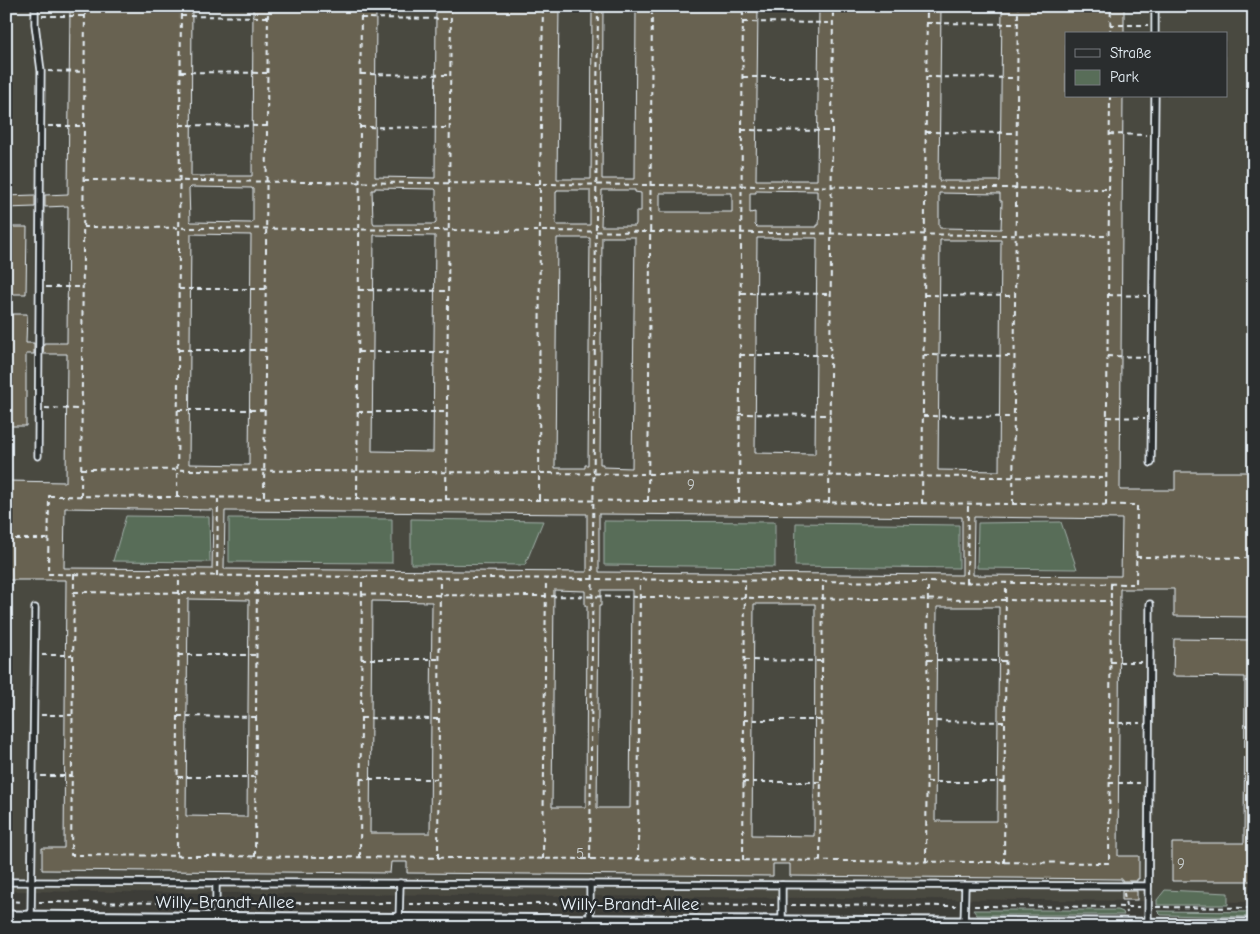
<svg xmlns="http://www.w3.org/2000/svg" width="1260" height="934" font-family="'Comic Neue',sans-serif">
  <rect width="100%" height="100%" fill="#3d3d38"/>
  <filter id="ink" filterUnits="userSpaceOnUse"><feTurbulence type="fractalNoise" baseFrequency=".02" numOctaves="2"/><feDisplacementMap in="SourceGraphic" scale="10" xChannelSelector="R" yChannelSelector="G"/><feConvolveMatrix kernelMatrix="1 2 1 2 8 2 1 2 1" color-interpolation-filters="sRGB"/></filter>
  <g filter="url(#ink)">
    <path fill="#4a4840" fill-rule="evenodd" d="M6 6H1254V902L6 891ZM1066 34H1226V96H1066Z"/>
    <g fill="#586d58" stroke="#a0afa8">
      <polygon points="126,516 209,517 210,562 113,561"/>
      <polygon points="229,518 392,519 392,563 229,562"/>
      <polygon points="411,519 543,521 525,565 411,564"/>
      <polygon points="604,521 775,522 775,567 604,565"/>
      <polygon points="1061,522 1077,569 977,568 978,523"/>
      <polygon points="796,523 959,525 959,568 795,566"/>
      <polygon points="1165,890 1228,893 1228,905 1157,905 1157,900"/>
      <polygon points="973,910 1118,910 1123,912 1124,915 977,915"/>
      <polygon points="1157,911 1254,912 1254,917 1161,915"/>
    </g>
    <g fill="#686251" stroke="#e8f1f8" fill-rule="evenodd">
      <path d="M70 6H192L191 176H252L253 6H376L375 177 435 178 436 6H559L557 179H591L592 6H603L602 179H635L636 6H758L756 180H817L819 6H941L939 181H1000L1002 6H1124V34H1066V96H1123L1120 490H1175V472H1254V617L1174 616V589H1120L1118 856H1139V879H1137V881H1122V879L790 876V864H773V876L407 873V862H391L390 873 42 870V848H64L66 580H6V481L66 482 67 354H43L44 343H67L68 206 45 207V195L68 194ZM191 187 252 188V189H253V221L252 223 191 222 190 221 189 189ZM375 188 435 189 436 190V223L435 224H374L373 222 372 190H375ZM557 190H590V225H557L556 224V192H557ZM602 190H635V192L641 193V211H636V224L635 226H601ZM756 190 817 191V199H820L819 225H817V227H757L755 225V212L750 213V193H756ZM660 193H732V212H660ZM939 193 1000 194V201H1002L1001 229 940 228 939 226ZM191 234 251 235 249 465 189 464ZM374 235 435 236 433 452 372 451ZM602 237H635L632 468 603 467V464H600ZM557 238H590L588 465H585V468H555ZM757 238H817L815 454 755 453ZM940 240H1001L999 471 938 470ZM65 508 213 510 212 569 64 568ZM225 511 587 514V572L224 569ZM599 514 962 517V575L599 572ZM974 517 1122 519 1121 576 973 575ZM554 590 585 591V606H587L586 807H552ZM601 590H632L630 808H597L599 606H601ZM188 599 249 600 247 817 186 816ZM372 601 432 602 430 833H370ZM754 604H815L814 836 752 835ZM937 607H999L997 821H935Z"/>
      <polygon points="35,195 35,207 6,208 6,196"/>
      <polygon points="6,227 27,227 26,294 6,294"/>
      <polygon points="6,314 27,314 26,343 34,343 34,354 26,354 26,426 6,426"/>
      <polygon points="1174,639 1254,640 1254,881 1172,881 1172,843 1244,843 1245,677 1173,676"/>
      <rect x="1122" y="891" width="15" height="9"/>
    </g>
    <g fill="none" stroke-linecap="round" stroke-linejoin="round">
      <g stroke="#e8f1f8" stroke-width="9">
        <g id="lane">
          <polyline points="35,6 35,24 41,71 38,456"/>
          <polyline points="1155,34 1155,6"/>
          <polyline points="1151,463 1155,96"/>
          <polyline points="6,882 1148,886"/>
          <polyline points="782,885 782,924"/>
          <polyline points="31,917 35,608"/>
          <polyline points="216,920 216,883"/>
          <polyline points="399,921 400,883"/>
          <polyline points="590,922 590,884"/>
          <polyline points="964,925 965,886"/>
          <polyline points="1148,926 1150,604"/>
        </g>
      </g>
      <g stroke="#e8f1f8" stroke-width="19">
        <polyline id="secondary" points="6,919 1254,927"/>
      </g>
      <g stroke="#e8f1f8" stroke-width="2" stroke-dasharray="5 4" stroke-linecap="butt">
        <polyline points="42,16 85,16"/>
        <polyline points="181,16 268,17"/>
        <polyline points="361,18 450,19"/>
        <polyline points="743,22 833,23"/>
        <polyline points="927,23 1017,24"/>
        <polyline points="1110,25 1148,25"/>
        <polyline points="1110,34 1111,6"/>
        <polyline points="48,71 85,72"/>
        <polyline points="181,72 268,73"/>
        <polyline points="361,74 450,75"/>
        <polyline points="743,77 833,77"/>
        <polyline points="926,77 1016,78"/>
        <polyline points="180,125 267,126"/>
        <polyline points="48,126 84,126"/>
        <polyline points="360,127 449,128"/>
        <polyline points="742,130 832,131"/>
        <polyline points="926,132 1016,133"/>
        <polyline points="1109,134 1147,135"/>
        <polyline points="84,180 1109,189"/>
        <polyline points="83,227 1109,236"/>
        <polyline points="46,287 82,287"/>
        <polyline points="179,289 266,289"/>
        <polyline points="359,290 448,291"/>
        <polyline points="741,293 831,294"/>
        <polyline points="924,295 1014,296"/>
        <polyline points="1108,295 1146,296"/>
        <polyline points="178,350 265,350"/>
        <polyline points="358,352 448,352"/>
        <polyline points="740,355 830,355"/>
        <polyline points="924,355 1014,356"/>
        <polyline points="1107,356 1145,357"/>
        <polyline points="45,408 81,409"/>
        <polyline points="178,410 265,410"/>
        <polyline points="358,412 447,412"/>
        <polyline points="739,414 830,415"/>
        <polyline points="923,416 1013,417"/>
        <polyline points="1107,417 1145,418"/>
        <polyline points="81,469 1106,478"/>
        <polygon points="49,496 1137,505 1136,584 48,574"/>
        <polyline points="81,496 85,6"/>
        <polyline points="177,496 181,6"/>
        <polyline points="264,496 268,6"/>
        <polyline points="357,498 361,6"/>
        <polyline points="446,499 451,6"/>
        <polyline points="539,499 540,184 543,6"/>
        <polyline points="648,501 652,6"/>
        <polyline points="739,502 743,6"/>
        <polyline points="829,503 833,6"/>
        <polyline points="922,504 927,6"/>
        <polyline points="1013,504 1018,6"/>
        <polyline points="1106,505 1110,96"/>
        <polyline points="6,539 48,539"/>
        <polyline points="1136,557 1254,558"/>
        <polyline points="74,574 71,855 1109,863 1111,584"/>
        <polyline points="217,576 218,497"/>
        <polyline points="967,583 968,504"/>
        <polyline points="74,592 1111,601"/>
        <polyline points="42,655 72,655"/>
        <polyline points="178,655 256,655"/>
        <polyline points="361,659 439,659"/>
        <polyline points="744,660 822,661"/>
        <polyline points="928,660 1005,661"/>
        <polyline points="1110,662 1141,662"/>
        <polyline points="41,715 72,715"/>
        <polyline points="178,716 256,717"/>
        <polyline points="361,718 438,719"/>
        <polyline points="744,720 821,720"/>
        <polyline points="927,721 1005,722"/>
        <polyline points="1110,723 1140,723"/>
        <polyline points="41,776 71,776"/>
        <polyline points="178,777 255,777"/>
        <polyline points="360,779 438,779"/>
        <polyline points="743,782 821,782"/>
        <polyline points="927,782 1004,782"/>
        <polyline points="1109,783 1140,783"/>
        <polyline points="177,856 179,576"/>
        <polyline points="255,856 257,576"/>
        <polyline points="360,857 362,577"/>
        <polyline points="438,858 440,578"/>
        <polyline points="543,859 546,579"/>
        <polyline points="590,859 598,6"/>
        <polyline points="638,860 640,580"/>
        <polyline points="743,860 745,581"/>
        <polyline points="820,861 823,581"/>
        <polyline points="926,862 928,583"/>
        <polyline points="1004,863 1006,583"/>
        <polyline points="1124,893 1127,913"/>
        <polyline points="6,901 24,902"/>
        <polyline points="39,902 209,903"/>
        <polyline points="224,903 391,903"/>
        <polyline points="409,904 581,904"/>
        <polyline points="599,904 774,905"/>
        <polyline points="791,905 956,906"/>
        <polyline points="974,906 1139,907"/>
        <polyline points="1156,907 1254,908"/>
      </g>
      <use href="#lane" stroke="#2a2d2e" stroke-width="5.5"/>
      <use href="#secondary" stroke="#2a2d2e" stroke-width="15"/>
    </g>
  </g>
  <g text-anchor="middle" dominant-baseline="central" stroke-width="5" stroke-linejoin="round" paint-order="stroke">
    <g font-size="15" fill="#c8cdce">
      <text x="691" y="485">9</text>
      <text x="580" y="854">5</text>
      <text x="1181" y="864">9</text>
    </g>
    <g font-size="18" fill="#e8f1f8" stroke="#2a2d2e">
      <text x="225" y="902">Willy-Brandt-Allee</text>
      <text x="630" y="904">Willy-Brandt-Allee</text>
    </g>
  </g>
  <rect width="1260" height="934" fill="none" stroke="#2a2d2e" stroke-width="25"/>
  <rect x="12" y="12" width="1235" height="909" fill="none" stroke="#e8f1f8" stroke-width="2" filter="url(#ink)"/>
  <rect x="1065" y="32" width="162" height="65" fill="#2a2d2e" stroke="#767b7f"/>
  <rect x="1075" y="49" width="25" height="8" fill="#2a2d2e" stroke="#767b7f"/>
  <text x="1110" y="58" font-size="15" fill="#e8f1f8">Straße</text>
  <rect x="1075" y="70" width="25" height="15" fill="#586d58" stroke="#767b7f"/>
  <text x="1110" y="82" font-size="15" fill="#e8f1f8">Park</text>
</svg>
